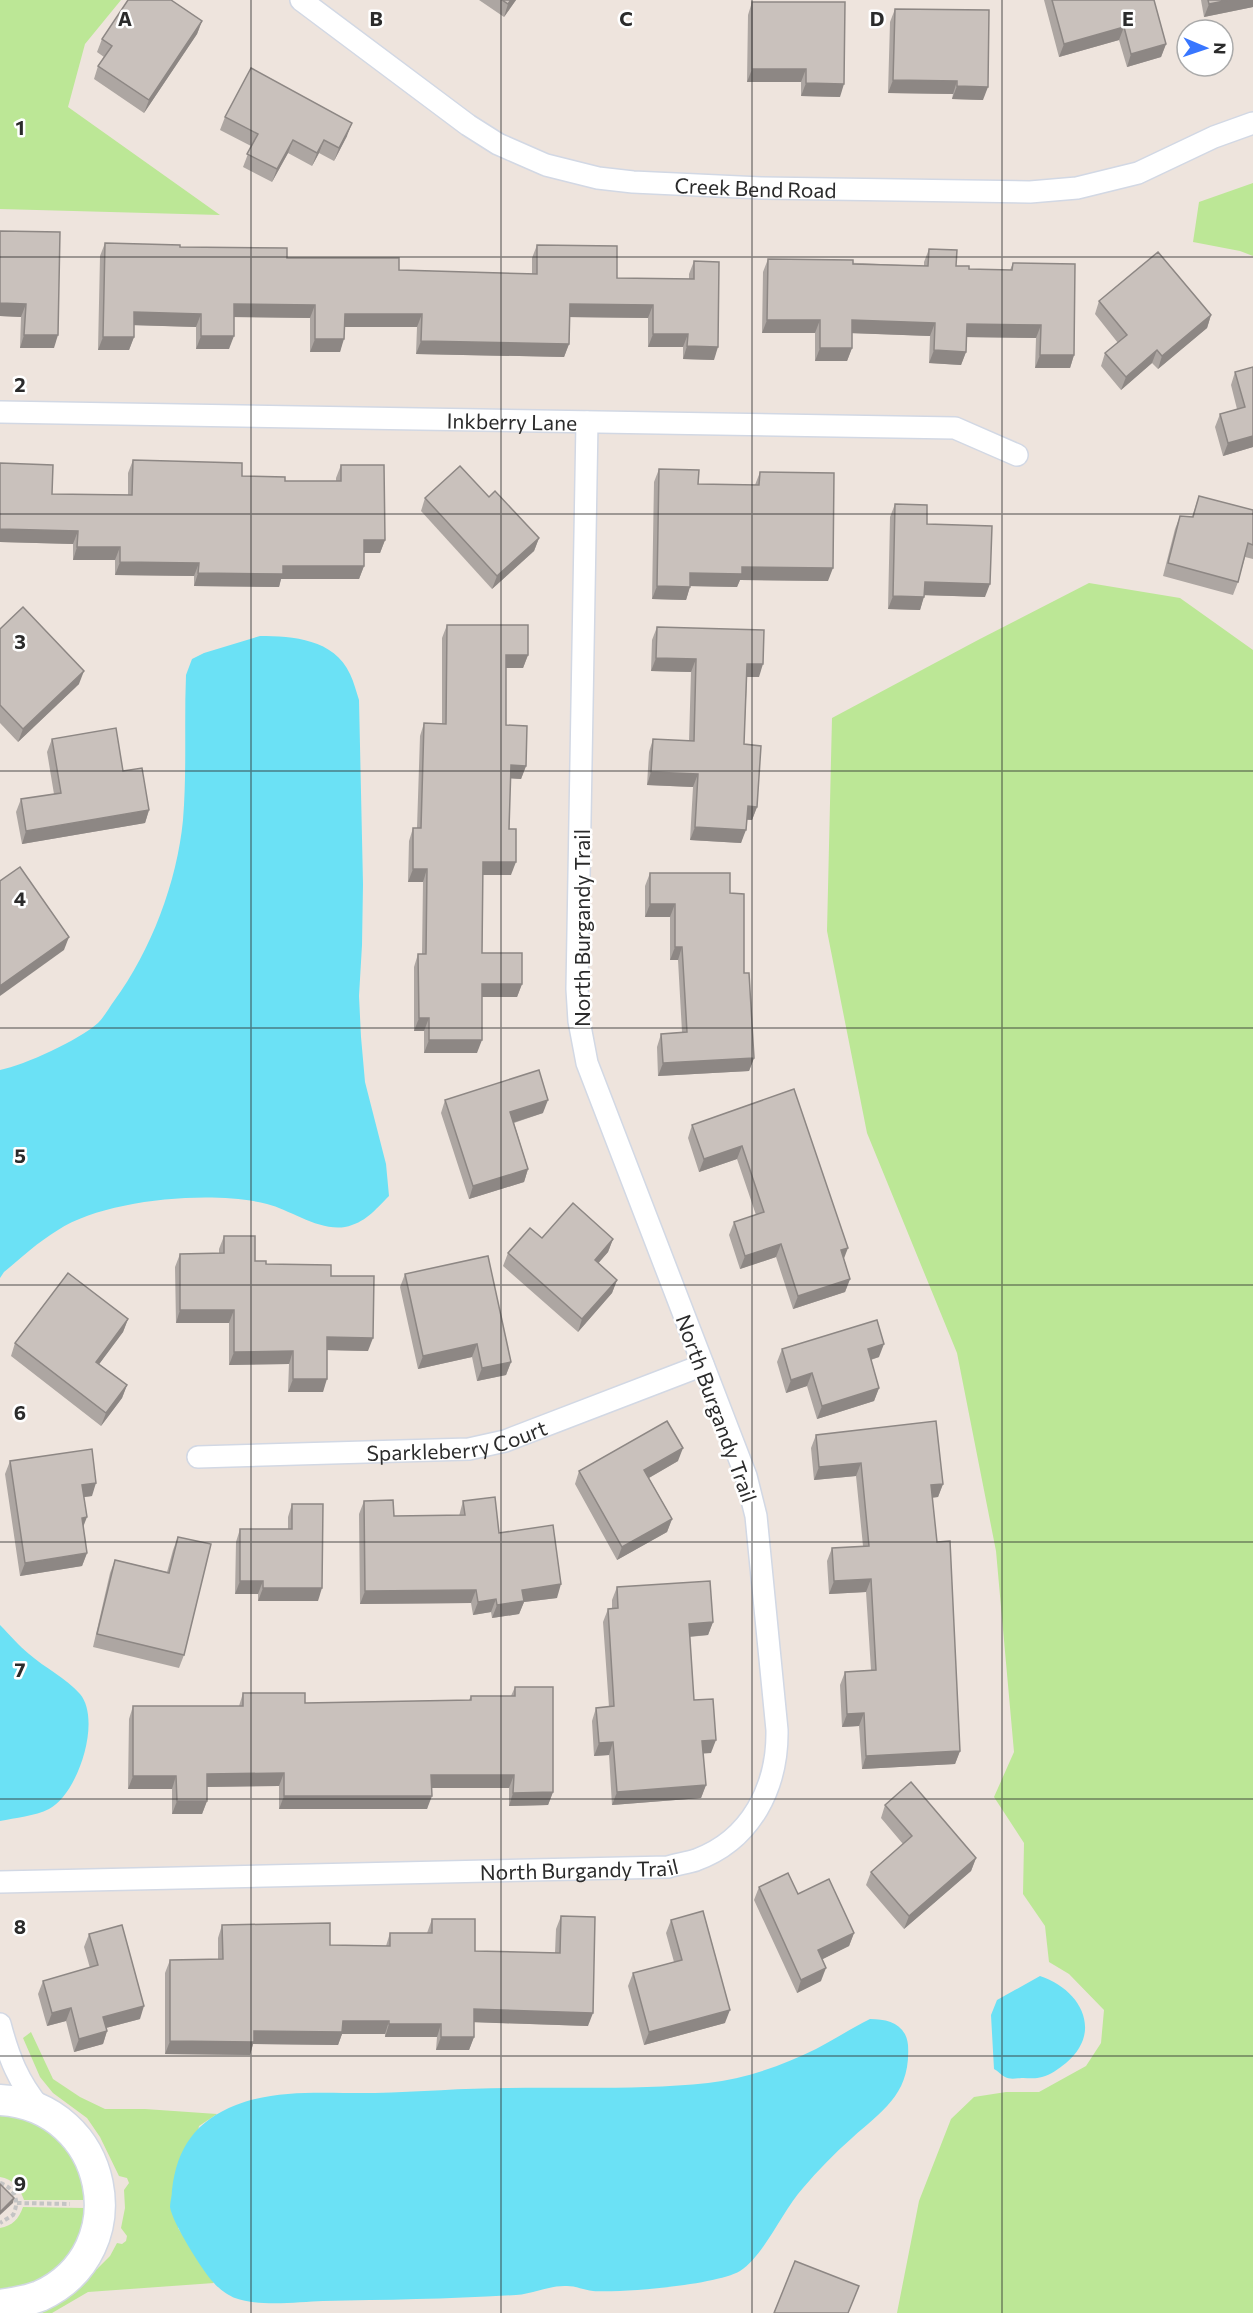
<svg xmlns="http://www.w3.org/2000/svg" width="1253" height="2313" font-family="Commissioner,sans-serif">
  <rect width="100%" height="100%" fill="#eee4dd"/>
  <g fill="#bce796">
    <polygon points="0,0 121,0 85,44 68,107 220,215 0,209"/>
    <polygon points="1253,183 1253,256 1240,251 1193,242 1199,202"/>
    <polygon points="1089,583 1180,598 1253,650 1253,2313 897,2313 919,2201 951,2119 974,2097 1006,2092 1039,2092 1086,2066 1101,2043 1104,2010 1069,1974 1049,1962 1045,1926 1023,1894 1024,1843 994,1797 1014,1752 996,1551 957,1353 867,1133 827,931 832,718 978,640"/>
    <polygon points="31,2032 53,2079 80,2097 105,2109 145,2109 217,2114 199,2126 178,2228 214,2283 88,2292 52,2313 42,2313 82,2276 97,2269 110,2256 117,2243 122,2244 126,2241 127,2236 121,2228 125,2208 124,2190 129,2183 127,2178 119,2176 100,2137 87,2118 53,2093 40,2077 23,2038"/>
    <path d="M0 2110H11L64 2137 89 2191 83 2200H24C20 2188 13 2179 0 2177Z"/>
    <path d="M23 2207 84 2208 89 2211C85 2223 82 2240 75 2251 57 2279 31 2288 0 2294V2228C12 2226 19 2219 23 2207Z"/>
  </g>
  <g fill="#6be1f5">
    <path d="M260 636C293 636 334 639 350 674 354 682 356 691 359 700L363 884 362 945 359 996 361 1037 365 1082 386 1164 389 1196C375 1210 365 1223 345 1227 318 1231 291 1210 267 1204 212 1190 106 1199 58 1230 38 1242 21 1258 4 1272L0 1278V1070C25 1065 79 1040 98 1023 104 1017 109 1008 114 1001 151 951 177 882 183 820 187 772 184 723 186 675L192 659 204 653Z"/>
    <path d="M0 1625C10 1635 19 1646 29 1654 45 1668 66 1678 80 1694 102 1720 78 1794 49 1809 35 1816 15 1818 0 1821Z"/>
    <path d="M1040 1976C1080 1989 1104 2031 1066 2063 1058 2069 1051 2075 1042 2077 1036 2079 1029 2078 1023 2078 1018 2078 1010 2080 1005 2077 1001 2075 998 2071 994 2069L991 2015 997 2000Z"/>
    <path d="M870 2019C888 2019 906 2024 908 2045 911 2094 883 2110 852 2138 835 2153 818 2170 803 2188 782 2211 764 2256 740 2271 716 2285 623 2293 593 2291 584 2290 576 2286 567 2286 550 2285 533 2294 516 2295 451 2299 387 2300 323 2301 298 2302 259 2307 235 2298 229 2296 218 2288 214 2283 203 2272 172 2222 170 2207 170 2202 172 2196 172 2190 177 2147 196 2121 236 2105 279 2088 331 2094 375 2093 419 2092 463 2088 507 2088 574 2087 642 2090 708 2083 745 2079 784 2065 816 2049 835 2039 852 2028 870 2019Z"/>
  </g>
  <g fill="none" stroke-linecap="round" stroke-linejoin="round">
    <g stroke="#d2d8e4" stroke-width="24">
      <g id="street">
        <path id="s1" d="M301 0 468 125 498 144 546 165 598 178 633 182 761 188 1030 192 1077 188 1138 173 1214 137 1253 123"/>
        <path id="s2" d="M0 412 955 428 1017 455"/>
        <path id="s3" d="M198 1457 469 1449 505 1441 703 1365"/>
        <path id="s4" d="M0 1882 668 1867C677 1864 687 1863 696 1860 751 1840 778 1787 777 1730L756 1516 746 1476 587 1063 579 1021 577 989 587 422"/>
        <path d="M0 2024C9 2058 18 2081 40 2108"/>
      </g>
    </g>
    <g stroke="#d2d8e4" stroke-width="33">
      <path id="secondary" d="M0 2100C109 2106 138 2251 40 2296 27 2301 14 2303 0 2305"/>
    </g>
    <g stroke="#c4c4c4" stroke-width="4" stroke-dasharray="4.5 3" stroke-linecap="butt">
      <path d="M0 2183C15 2188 20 2201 13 2215L0 2223"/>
      <polyline points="17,2203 70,2204"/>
    </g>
    <use href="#street" stroke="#fff" stroke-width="21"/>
    <use href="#secondary" stroke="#fff" stroke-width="30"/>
  </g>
  <g fill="#ada6a2">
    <polygon points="479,0 516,0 504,17"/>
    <polygon points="1044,0 1154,0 1166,44 1161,57 1127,67 1119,40 1059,57"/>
    <polygon points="1201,0 1253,0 1253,7 1204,17"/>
    <polygon points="752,2 840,97 801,96 801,82 747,82 748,15"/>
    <polygon points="895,9 983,100 952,99 953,94 888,93 890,22"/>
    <polygon points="202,21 197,34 144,113 94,79 98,66 104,57 97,52 102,39"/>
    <polygon points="225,117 347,136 334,161 319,153 312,166 288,153 272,182 243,167 251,146 220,130"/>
    <polygon points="0,231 54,348 20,348 21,317 0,316"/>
    <polygon points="105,243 180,247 399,270 532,274 532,258 537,245 617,278 689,279 689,274 694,261 714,360 683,359 683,347 648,347 648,318 569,317 569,344 564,357 416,354 417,327 345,327 340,352 310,352 310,318 234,317 229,349 196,349 196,327 134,325 134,337 129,350 98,350 100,256"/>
    <polygon points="929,249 956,266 969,269 1010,270 1013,263 1074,355 1070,368 1035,368 1036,338 966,337 966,352 961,365 929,363 930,336 852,333 852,348 847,361 815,361 815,333 762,333 763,272 768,259 924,266 924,262"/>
    <polygon points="1099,301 1211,315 1207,328 1158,369 1152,363 1121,390 1101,366 1105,353 1118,343 1095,314"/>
    <polygon points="1253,367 1253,447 1223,456 1215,427 1220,414 1237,409 1231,385 1235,372"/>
    <polygon points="133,460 242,476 285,481 336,481 336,478 341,465 385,540 380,553 364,553 364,566 359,579 281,579 279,587 194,586 194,576 115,575 115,560 73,560 73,544 0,542 0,463 52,494 128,495 128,473"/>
    <polygon points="659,469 698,484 755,485 760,472 828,581 740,580 737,587 690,586 686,600 652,599 654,482"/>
    <polygon points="1199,496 1253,510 1253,559 1245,557 1238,582 1233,595 1163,576 1175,529 1180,516 1192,517"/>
    <polygon points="489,497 539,538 534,551 492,589 421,511 425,498"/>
    <polygon points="895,504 927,524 985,597 924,595 920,610 888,609 890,517"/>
    <polygon points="447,625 528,655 523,668 506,668 506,725 526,766 521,779 510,778 509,829 511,875 483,875 482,953 522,984 517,997 482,997 477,1053 424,1053 424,1031 414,1031 414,967 418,954 422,954 423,882 408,882 409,841 413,828 417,828 420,736 424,723 442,724 442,638"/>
    <polygon points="657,627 759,677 747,677 744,744 757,807 752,820 747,820 741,843 690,840 693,787 647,785 649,752 653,739 689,741 691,672 651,671 652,640"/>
    <polygon points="0,629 79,684 18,742 0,723"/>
    <polygon points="52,739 123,771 149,810 145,823 22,844 16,812 21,799 54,794 47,752"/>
    <polygon points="650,873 730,893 744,973 754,1058 749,1071 658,1076 657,1047 661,1034 682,1032 678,960 670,960 670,917 645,917 645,886"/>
    <polygon points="794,1089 850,1279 845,1292 793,1309 776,1257 740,1269 729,1235 734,1222 756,1215 737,1159 699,1172 688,1138 692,1125"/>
    <polygon points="445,1100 543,1113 514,1123 528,1169 524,1182 469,1199 441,1113"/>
    <polygon points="224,1236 255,1261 266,1264 331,1276 368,1351 327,1350 323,1392 288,1392 289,1364 229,1365 229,1323 176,1323 175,1267 180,1254 219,1253 219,1249"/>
    <polygon points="542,1238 613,1239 608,1252 598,1263 617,1280 612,1293 578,1332 503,1266 508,1253"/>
    <polygon points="405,1274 511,1362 506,1375 477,1381 472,1357 418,1369 400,1287"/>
    <polygon points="128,1319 123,1332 99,1364 127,1385 122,1398 101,1426 11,1356 15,1343"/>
    <polygon points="782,1349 879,1357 871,1360 879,1388 874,1401 817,1419 807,1386 786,1393 777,1362"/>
    <polygon points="816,1435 943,1484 938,1497 932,1498 960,1751 955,1764 862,1769 859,1726 842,1727 840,1685 845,1672 871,1670 866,1592 829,1594 827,1561 832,1548 863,1546 856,1476 814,1480 811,1448"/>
    <polygon points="10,1461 92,1496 84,1497 83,1528 87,1553 82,1566 20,1576 5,1474"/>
    <polygon points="678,1461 649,1478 672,1519 667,1532 617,1560 575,1484 579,1471"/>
    <polygon points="364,1501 394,1516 459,1516 463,1501 499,1533 557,1598 524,1602 519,1614 492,1618 491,1612 473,1615 471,1603 360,1604 359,1514"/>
    <polygon points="292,1504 318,1601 258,1601 258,1594 235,1594 236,1542 240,1529 288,1529 288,1517"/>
    <polygon points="178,1537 184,1655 179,1668 93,1647 110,1573 115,1560 167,1572 173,1550"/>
    <polygon points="617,1587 713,1622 708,1635 690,1637 694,1700 711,1753 703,1753 706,1785 701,1798 612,1805 609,1755 594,1756 592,1721 596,1708 609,1707 603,1622 608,1609 612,1608 612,1600"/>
    <polygon points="515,1687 553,1792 548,1805 509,1806 509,1788 432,1788 427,1809 279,1809 279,1786 207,1787 207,1801 202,1814 172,1814 172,1789 128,1789 129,1719 133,1706 239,1706 243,1693 305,1703 469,1700 471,1696 511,1696"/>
    <polygon points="885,1805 976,1858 971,1871 904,1929 866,1885 871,1872 903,1844 881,1818"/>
    <polygon points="759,1887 854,1933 849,1946 822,1959 821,1981 797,1993 754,1900"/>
    <polygon points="561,1916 588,2026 474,2022 474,2037 469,2050 436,2050 437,2037 385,2037 385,2034 342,2034 338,2045 253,2044 250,2055 165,2054 165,1973 170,1960 218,1960 218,1938 222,1925 330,1945 386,1946 390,1933 427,1933 432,1919 475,1951 555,1953 556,1929"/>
    <polygon points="671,1920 725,2023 644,2045 628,1986 633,1973 674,1962 666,1933"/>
    <polygon points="89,1934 140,2019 106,2028 107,2031 103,2044 74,2052 66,2021 47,2026 38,1994 43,1981 90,1968 84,1947"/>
  </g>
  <g fill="#8d8784">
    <polygon points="511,0 516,0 504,17 508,4"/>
    <polygon points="1229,0 1253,0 1253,7 1204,17 1209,4"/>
    <polygon points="202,21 197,34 144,113 149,100"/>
    <polygon points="1124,27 1119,40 1059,57 1064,44"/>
    <polygon points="1166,44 1161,57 1127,67 1131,54"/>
    <polygon points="752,69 806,69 801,82 747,82"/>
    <polygon points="893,80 957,81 953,94 888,93"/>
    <polygon points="806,83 844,84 840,97 801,96"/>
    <polygon points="957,86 988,87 983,100 952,99"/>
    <polygon points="352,123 347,136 334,161 339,148"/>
    <polygon points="293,140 288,153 272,182 277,169"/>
    <polygon points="324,140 319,153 312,166 317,153"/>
    <polygon points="0,303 26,304 21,317 0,316"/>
    <polygon points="234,304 315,305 310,318 229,317"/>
    <polygon points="570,304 653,305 648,318 565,317"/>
    <polygon points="134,312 201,314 196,327 129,325"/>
    <polygon points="345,314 422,314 417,327 340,327"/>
    <polygon points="1211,315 1207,328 1158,369 1162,356"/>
    <polygon points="767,320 820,320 815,333 762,333"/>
    <polygon points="852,320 935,323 930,336 848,333"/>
    <polygon points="967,324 1041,325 1036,338 962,337"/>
    <polygon points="653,334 688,334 683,347 648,347"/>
    <polygon points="24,335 58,335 54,348 20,348"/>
    <polygon points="201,336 234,336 229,349 196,349"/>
    <polygon points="103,337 134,337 129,350 98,350"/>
    <polygon points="315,339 344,339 340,352 310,352"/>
    <polygon points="421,341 569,344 564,357 416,354"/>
    <polygon points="687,346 718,347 714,360 683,359"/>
    <polygon points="820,348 852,348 847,361 815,361"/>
    <polygon points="934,350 966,352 961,365 929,363"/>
    <polygon points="1157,350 1152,363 1121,390 1126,377"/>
    <polygon points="1040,355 1074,355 1070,368 1035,368"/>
    <polygon points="1253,436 1253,447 1223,456 1228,443"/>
    <polygon points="0,529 78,531 73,544 0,542"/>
    <polygon points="539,538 534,551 492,589 497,576"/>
    <polygon points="364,540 385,540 380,553 360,553"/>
    <polygon points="77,547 120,547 115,560 73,560"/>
    <polygon points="120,562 199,563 194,576 115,575"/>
    <polygon points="283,566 364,566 359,579 281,579 279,587 194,586 198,573"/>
    <polygon points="742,567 833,568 828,581 740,580 737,587 686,586 690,573"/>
    <polygon points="925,582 990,584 985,597 920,595"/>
    <polygon points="657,586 690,587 686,600 652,599"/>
    <polygon points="893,596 924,597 920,610 888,609"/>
    <polygon points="506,655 528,655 523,668 501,668"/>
    <polygon points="656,658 696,659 691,672 651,671"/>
    <polygon points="747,664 763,664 759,677 742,677"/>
    <polygon points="84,671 79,684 18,742 23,729"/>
    <polygon points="511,765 526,766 521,779 506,778"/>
    <polygon points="651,772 698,774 693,787 647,785"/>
    <polygon points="748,806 757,807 752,820 743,819"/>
    <polygon points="149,810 145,823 22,844 26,831"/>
    <polygon points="695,827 746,830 741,843 690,840"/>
    <polygon points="483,862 516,862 511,875 478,875"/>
    <polygon points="413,869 427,869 423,882 408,882"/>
    <polygon points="650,904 675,904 670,917 645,917"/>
    <polygon points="69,937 64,950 0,996 0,986"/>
    <polygon points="675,947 682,947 678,960 670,960"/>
    <polygon points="482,984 522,984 517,997 477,997"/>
    <polygon points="419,1018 429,1018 424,1031 414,1031"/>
    <polygon points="429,1040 482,1040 477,1053 424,1053"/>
    <polygon points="754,1058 749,1071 658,1076 663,1063"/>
    <polygon points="548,1100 543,1113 506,1125 510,1112"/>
    <polygon points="742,1146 737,1159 699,1172 704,1159"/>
    <polygon points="528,1169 524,1182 469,1199 473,1186"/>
    <polygon points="613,1239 608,1252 590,1273 595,1260"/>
    <polygon points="781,1244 776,1257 740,1269 745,1256"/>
    <polygon points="848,1248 843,1261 841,1250"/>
    <polygon points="850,1279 845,1292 793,1309 798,1296"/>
    <polygon points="617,1280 612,1293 578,1332 582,1319"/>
    <polygon points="180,1310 234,1310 229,1323 176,1323"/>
    <polygon points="128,1319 123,1332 91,1375 96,1362"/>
    <polygon points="327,1337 373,1338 368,1351 323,1350"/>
    <polygon points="477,1344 472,1357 418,1369 423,1356"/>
    <polygon points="884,1344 879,1357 863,1362 868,1349"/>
    <polygon points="293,1351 289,1364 229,1365 234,1352"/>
    <polygon points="511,1362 506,1375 477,1381 482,1368"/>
    <polygon points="812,1373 807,1386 786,1393 791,1380"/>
    <polygon points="293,1379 327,1379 323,1392 288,1392"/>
    <polygon points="127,1385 122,1398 101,1426 106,1413"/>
    <polygon points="879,1388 874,1401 817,1419 822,1406"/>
    <polygon points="683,1448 678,1461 640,1483 644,1470"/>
    <polygon points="861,1463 856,1476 814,1480 819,1467"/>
    <polygon points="96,1483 92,1496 77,1498 82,1485"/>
    <polygon points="943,1484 938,1497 926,1498 931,1485"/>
    <polygon points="87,1517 82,1530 82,1518"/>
    <polygon points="672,1519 667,1532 617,1560 622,1547"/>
    <polygon points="87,1553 82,1566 20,1576 25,1563"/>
    <polygon points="871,1579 866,1592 829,1594 834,1581"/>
    <polygon points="240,1581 263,1581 258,1594 235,1594"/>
    <polygon points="561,1584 557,1598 524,1602 519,1614 492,1618 497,1605 522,1590"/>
    <polygon points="263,1588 322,1588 318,1601 258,1601"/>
    <polygon points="476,1590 471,1603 360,1604 365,1591"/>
    <polygon points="496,1599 491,1612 473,1615 478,1602"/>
    <polygon points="713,1622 708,1635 684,1637 689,1624"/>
    <polygon points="864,1713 859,1726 842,1727 847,1714"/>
    <polygon points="716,1740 711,1753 697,1754 702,1741"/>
    <polygon points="613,1742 609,1755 594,1756 599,1743"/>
    <polygon points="960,1751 955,1764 862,1769 866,1756"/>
    <polygon points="284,1773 279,1786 203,1787 207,1774"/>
    <polygon points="431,1775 514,1775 509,1788 427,1788"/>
    <polygon points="133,1776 176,1776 172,1789 128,1789"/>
    <polygon points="706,1785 701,1798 612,1805 617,1792"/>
    <polygon points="553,1792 548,1805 509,1806 513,1793"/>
    <polygon points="284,1796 432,1796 427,1809 279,1809"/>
    <polygon points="177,1801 207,1801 202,1814 172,1814"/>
    <polygon points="976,1858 971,1871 904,1929 909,1916"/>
    <polygon points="854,1933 849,1946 813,1964 818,1950"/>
    <polygon points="826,1968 821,1981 797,1993 801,1980"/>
    <polygon points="144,2006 140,2019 98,2030 103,2017"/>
    <polygon points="71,2008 66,2021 47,2026 52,2013"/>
    <polygon points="474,2009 593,2013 588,2026 469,2022"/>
    <polygon points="730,2010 725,2023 644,2045 649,2032"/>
    <polygon points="343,2021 389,2021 385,2034 342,2034 338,2045 253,2044 250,2055 165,2054 170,2041"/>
    <polygon points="389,2024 441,2024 437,2037 385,2037"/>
    <polygon points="107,2031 103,2044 74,2052 79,2039"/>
    <polygon points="441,2037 474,2037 469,2050 436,2050"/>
    <polygon points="14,2198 13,2203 0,2215 0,2212"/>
  </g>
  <g fill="#c9c1bc" stroke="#8d8784" stroke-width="1.5">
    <polygon points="128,0 171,0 202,21 149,100 98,66 112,46 102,39"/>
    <polygon points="502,0 511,0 508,4"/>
    <polygon points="1052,0 1154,0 1166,44 1131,54 1124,27 1064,44"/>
    <polygon points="1208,0 1229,0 1209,4"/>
    <polygon points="752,2 845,2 844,84 806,83 806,69 752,69"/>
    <polygon points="895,9 989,10 988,87 957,86 957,81 893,80"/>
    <polygon points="251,68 352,123 339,148 324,140 317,153 293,140 277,169 247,154 258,134 225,117"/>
    <polygon points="0,231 60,232 58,335 24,335 26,304 0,303"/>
    <polygon points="105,243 180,245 180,247 287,248 287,258 399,258 399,270 537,274 537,245 617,246 617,278 694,279 694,261 719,262 718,347 687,346 688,334 653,334 653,305 570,304 569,344 421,341 422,314 345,314 344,339 315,339 315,305 234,304 234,336 201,336 201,314 134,312 134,337 103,337"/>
    <polygon points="929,249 957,250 956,266 969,266 969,269 1012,270 1013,263 1075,264 1074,355 1040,355 1041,325 967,324 966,352 934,350 935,323 852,320 852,348 820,348 820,320 767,320 768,259 853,260 853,264 928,266"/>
    <polygon points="1158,252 1211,315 1162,356 1157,350 1126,377 1105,353 1127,335 1099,301"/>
    <polygon points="1253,367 1253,436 1228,443 1220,414 1245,407 1235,372"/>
    <polygon points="133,460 242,463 242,476 285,477 285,481 341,481 341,465 384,465 385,540 364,540 364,566 283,566 283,574 198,573 199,563 120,562 120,547 77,547 78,531 0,529 0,463 53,465 52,494 132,495"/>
    <polygon points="460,466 489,497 495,491 539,538 497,576 425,498"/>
    <polygon points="659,469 699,470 698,484 759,485 760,472 834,473 833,568 742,567 742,574 690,573 690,587 657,586"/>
    <polygon points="1199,496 1253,510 1253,545 1248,543 1238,582 1168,563 1180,516 1193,517"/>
    <polygon points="895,504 927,505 927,524 992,526 990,584 925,582 924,597 893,596"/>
    <polygon points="23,607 84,671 23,729 0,705 0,629"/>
    <polygon points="447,625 528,625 528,655 506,655 506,725 527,726 526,766 511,765 509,829 516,829 516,862 483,862 482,953 522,953 522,984 482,984 482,1040 429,1040 429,1018 419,1018 418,954 426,954 427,869 413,869 413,828 421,828 424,723 446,724"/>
    <polygon points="657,627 764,630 763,664 747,664 744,744 761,746 757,807 748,806 746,830 695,827 698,774 651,772 653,739 694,741 696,659 656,658"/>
    <polygon points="116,728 123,771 142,768 149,810 26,831 21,799 61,793 52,739"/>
    <polygon points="20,867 69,937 0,986 0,881"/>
    <polygon points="650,873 730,873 730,893 744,894 744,973 749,973 754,1058 663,1063 661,1034 687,1032 682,947 675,947 675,904 650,904"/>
    <polygon points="539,1070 548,1100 510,1112 528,1169 473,1186 445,1100"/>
    <polygon points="794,1089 848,1248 841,1250 850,1279 798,1296 781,1244 745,1256 734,1222 764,1212 742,1146 704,1159 692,1125"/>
    <polygon points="573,1203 613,1239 595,1260 617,1280 582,1319 508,1253 530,1228 542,1238"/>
    <polygon points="224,1236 255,1236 255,1261 266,1261 266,1264 331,1265 331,1276 374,1276 373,1338 327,1337 327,1379 293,1379 293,1351 234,1352 234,1310 180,1310 180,1254 224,1253"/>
    <polygon points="488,1256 511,1362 482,1368 477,1344 423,1356 405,1274"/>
    <polygon points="68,1273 128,1319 96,1362 127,1385 106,1413 15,1343"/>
    <polygon points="877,1320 884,1344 868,1349 879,1388 822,1406 812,1373 791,1380 782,1349"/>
    <polygon points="667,1421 683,1448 644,1470 672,1519 622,1547 579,1471"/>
    <polygon points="936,1421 943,1484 931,1485 937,1542 950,1541 960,1751 866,1756 864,1713 847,1714 845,1672 876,1670 871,1579 834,1581 832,1548 869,1546 861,1463 819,1467 816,1435"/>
    <polygon points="92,1449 96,1483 82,1485 87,1517 82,1518 87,1553 25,1563 10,1461"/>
    <polygon points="495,1497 499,1533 553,1525 561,1584 522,1590 524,1601 497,1605 496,1599 478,1602 476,1590 365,1591 364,1501 393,1500 394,1516 465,1515 463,1501"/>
    <polygon points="292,1504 323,1504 322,1588 263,1588 263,1581 240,1581 240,1529 292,1529"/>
    <polygon points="178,1537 211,1544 184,1655 97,1634 115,1560 169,1573"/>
    <polygon points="710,1581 713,1622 689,1624 694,1700 713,1699 716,1740 702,1741 706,1785 617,1792 613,1742 599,1743 596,1708 614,1706 608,1609 618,1608 617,1587"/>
    <polygon points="515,1687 553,1687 553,1792 513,1793 514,1775 431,1775 432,1796 284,1796 284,1773 207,1774 207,1801 177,1801 176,1776 133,1776 133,1706 243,1706 243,1693 305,1693 305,1703 471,1700 471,1696 515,1696"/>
    <polygon points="911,1782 976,1858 909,1916 871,1872 912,1836 885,1805"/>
    <polygon points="788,1873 798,1894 829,1879 854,1933 818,1950 826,1968 801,1980 759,1887"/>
    <polygon points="703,1911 730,2010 649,2032 633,1973 682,1960 671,1920"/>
    <polygon points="561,1916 595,1917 593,2013 474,2009 474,2037 441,2037 441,2024 389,2024 389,2021 343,2021 342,2032 254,2031 254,2042 170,2041 170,1960 223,1959 222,1925 330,1923 330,1945 390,1946 390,1933 432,1933 432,1919 475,1919 475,1951 560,1953"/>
    <polygon points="122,1925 144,2006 103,2017 107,2031 79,2039 71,2008 52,2013 43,1981 98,1965 89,1934"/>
    <polygon points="0,2184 14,2198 0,2212"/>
    <polygon points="795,2261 859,2286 848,2313 774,2313"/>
  </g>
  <path fill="none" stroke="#2b2b2b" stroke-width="1.5" stroke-opacity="0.55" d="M251 0V2313M501 0V2313M752 0V2313M1002 0V2313M0 257H1253M0 514H1253M0 771H1253M0 1028H1253M0 1285H1253M0 1542H1253M0 1799H1253M0 2056H1253"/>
  <g text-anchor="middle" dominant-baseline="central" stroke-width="5" stroke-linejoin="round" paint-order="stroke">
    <g font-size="21" fill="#2b2b2b" stroke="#fff">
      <text stroke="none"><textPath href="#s1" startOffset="508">Creek Bend Road</textPath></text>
      <text stroke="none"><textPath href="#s2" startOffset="512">Inkberry Lane</textPath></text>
      <text transform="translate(581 928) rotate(-90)">North Burgandy Trail</text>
      <text transform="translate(717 1408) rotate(70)">North Burgandy Trail</text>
      <text stroke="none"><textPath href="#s3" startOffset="260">Sparkleberry Court</textPath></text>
      <text stroke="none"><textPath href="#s4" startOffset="579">North Burgandy Trail</textPath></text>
    </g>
  </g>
  <g font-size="20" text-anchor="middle" font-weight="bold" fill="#2b2b2b" stroke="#fff" stroke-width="5" stroke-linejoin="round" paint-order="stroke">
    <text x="125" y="26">A</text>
    <text x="376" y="26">B</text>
    <text x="626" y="26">C</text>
    <text x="877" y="26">D</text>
    <text x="1128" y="26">E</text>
    <text x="20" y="135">1</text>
    <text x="20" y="392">2</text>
    <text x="20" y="649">3</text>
    <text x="20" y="906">4</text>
    <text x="20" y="1163">5</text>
    <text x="20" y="1420">6</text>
    <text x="20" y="1677">7</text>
    <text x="20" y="1934">8</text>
    <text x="20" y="2191">9</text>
  </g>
  <g transform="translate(1205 48) rotate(92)"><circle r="28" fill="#ffffff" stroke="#aaaaaa" stroke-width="1.5"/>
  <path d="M0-4.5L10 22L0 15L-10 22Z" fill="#3876ff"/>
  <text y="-9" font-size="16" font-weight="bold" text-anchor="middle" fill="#2b2b2b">N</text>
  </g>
</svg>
